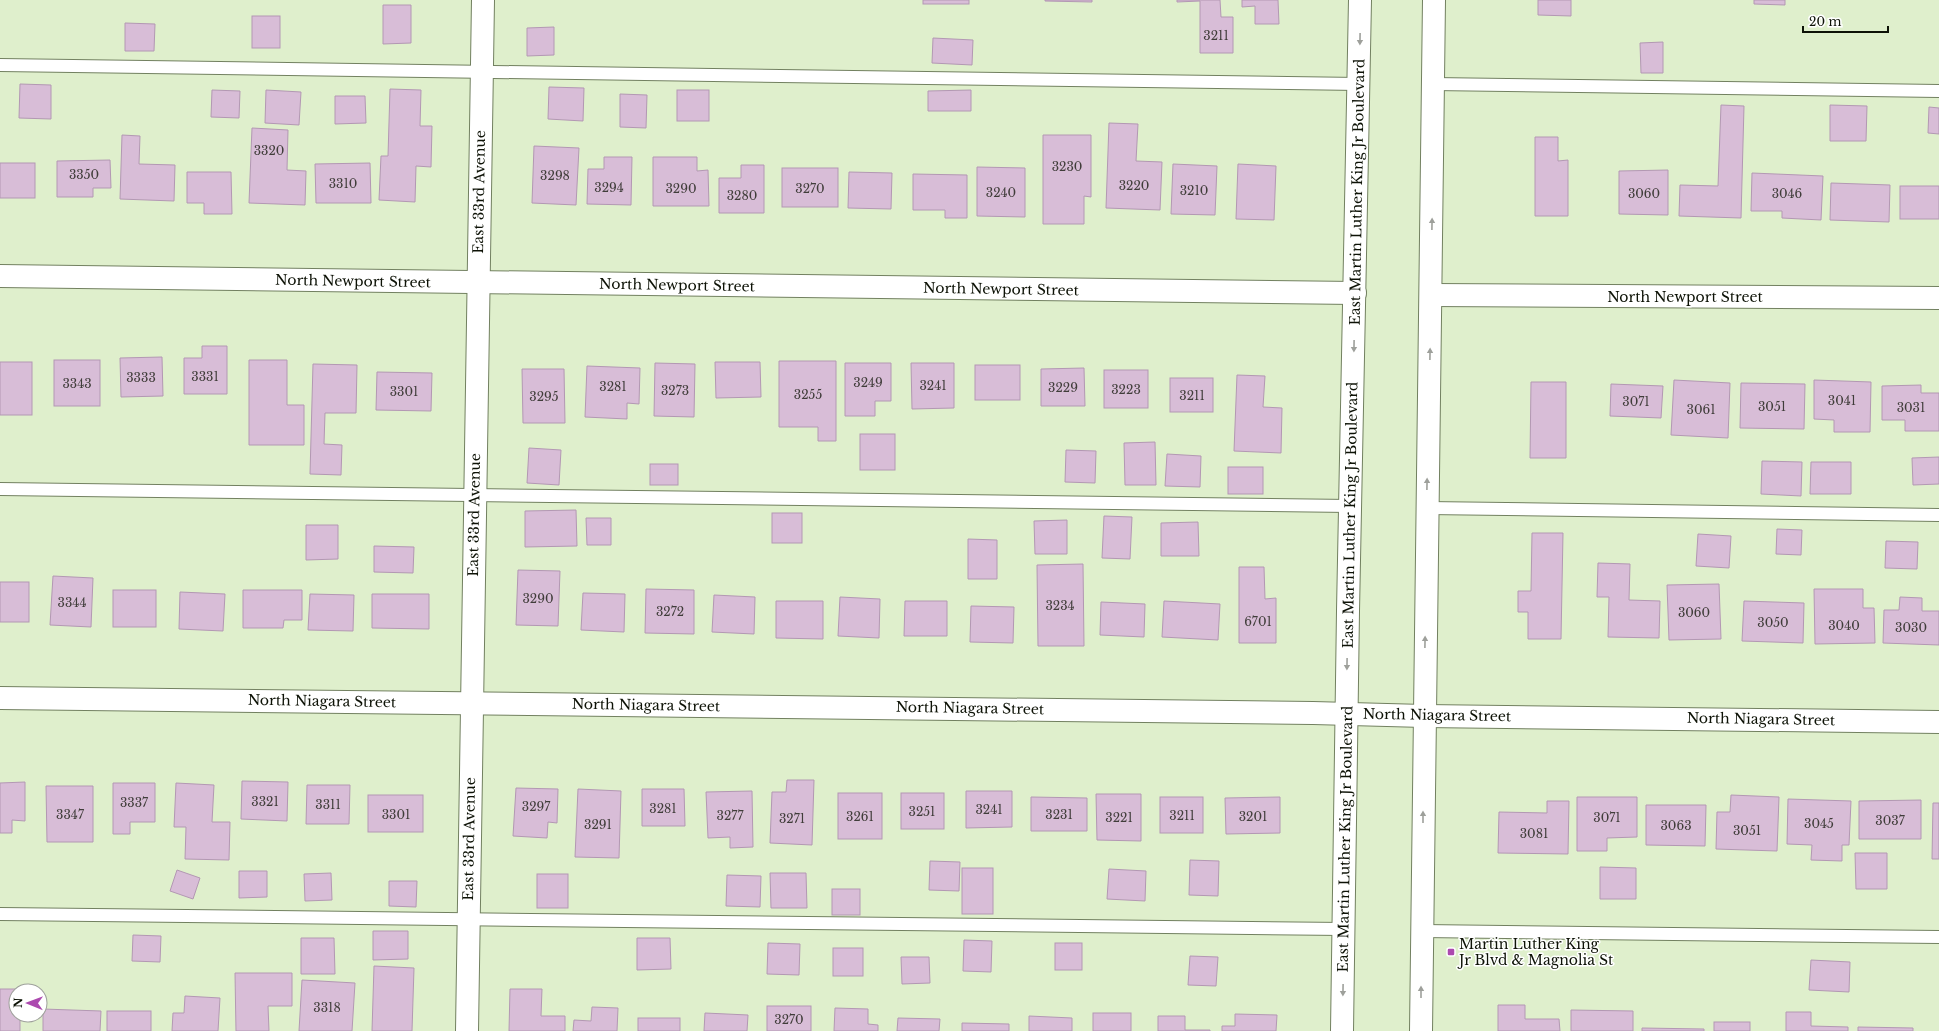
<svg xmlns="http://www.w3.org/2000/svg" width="1939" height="1031" font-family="'Libre Baskerville',serif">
  <rect width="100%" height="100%" fill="#dfefcc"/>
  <g fill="#d8bdd7" stroke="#b398b3">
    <rect x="923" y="0" width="46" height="4"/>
    <polygon points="1045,0 1092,0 1092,2 1045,1"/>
    <polygon points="1177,0 1220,0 1221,17 1233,17 1233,53 1200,53 1200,1 1177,2"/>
    <polygon points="1242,0 1278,0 1279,24 1255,24 1255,6 1242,7"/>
    <polygon points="1538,0 1571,0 1571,16 1538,15"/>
    <polygon points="1754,0 1785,0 1785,5 1754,4"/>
    <polygon points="383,5 411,5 411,43 383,44"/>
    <rect x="252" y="16" width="28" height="32"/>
    <polygon points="125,23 155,24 154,51 125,51"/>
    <polygon points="554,27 554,55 527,56 527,28"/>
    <polygon points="933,38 973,40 972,65 932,63"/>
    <polygon points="1663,42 1663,73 1641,73 1640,43"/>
    <polygon points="20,84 51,85 51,119 19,118"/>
    <polygon points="549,87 584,88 583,121 548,119"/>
    <polygon points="390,89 421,90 420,126 432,126 431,167 416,166 415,202 379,200 381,156 388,156"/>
    <polygon points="212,90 240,91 239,118 211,117"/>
    <polygon points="266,90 301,92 299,125 265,123"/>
    <rect x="677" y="90" width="32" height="31"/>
    <polygon points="971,90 971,111 928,111 928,91"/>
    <polygon points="620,94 647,95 646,128 620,127"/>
    <polygon points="335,96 365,96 366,123 335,124"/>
    <polygon points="1721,105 1744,106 1741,218 1679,216 1680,185 1718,186"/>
    <polygon points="1830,105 1867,106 1866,141 1830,141"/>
    <polygon points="1929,107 1939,108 1939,134 1928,133"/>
    <polygon points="1109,123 1138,124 1136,161 1162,162 1160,210 1106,208"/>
    <polygon points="252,128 288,130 287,170 306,171 305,205 249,203"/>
    <polygon points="122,135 140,136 139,164 175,165 174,201 120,199"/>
    <polygon points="1043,135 1091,135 1091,197 1084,196 1084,224 1043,224"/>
    <polygon points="1535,137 1558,137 1558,161 1568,160 1568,216 1535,216"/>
    <polygon points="534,146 579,148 576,205 532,203"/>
    <polygon points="604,157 632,157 631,205 587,204 588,169 604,169"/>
    <polygon points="653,157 697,157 697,171 708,170 709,206 653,206"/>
    <polygon points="110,160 111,188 93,188 93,197 57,197 57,161"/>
    <rect x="0" y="163" width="35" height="35"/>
    <polygon points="370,163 371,203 316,203 315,164"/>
    <polygon points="1173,164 1217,166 1215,215 1171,214"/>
    <polygon points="1238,164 1276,166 1274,220 1236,219"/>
    <polygon points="741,165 764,165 764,213 719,213 719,178 741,178"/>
    <polygon points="977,167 1025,168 1025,217 977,216"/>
    <rect x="782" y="168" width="56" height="39"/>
    <polygon points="1668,170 1668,215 1619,214 1619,171"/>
    <polygon points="187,172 231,172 232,214 204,214 204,203 187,203"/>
    <polygon points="849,172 892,173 891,209 848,208"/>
    <polygon points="1752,173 1823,176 1821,220 1782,218 1782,211 1751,211"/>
    <polygon points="913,174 967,175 967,218 945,218 945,210 913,210"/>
    <polygon points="1831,183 1890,185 1889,222 1830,220"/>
    <rect x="1900" y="186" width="39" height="33"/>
    <polygon points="202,346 227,346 227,394 184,394 184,358 202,358"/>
    <polygon points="162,357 163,396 121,397 120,358"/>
    <rect x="54" y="360" width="46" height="46"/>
    <polygon points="249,360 287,360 287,405 304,405 304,445 249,445"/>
    <polygon points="779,361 836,361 836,441 818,441 818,427 779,427"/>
    <rect x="0" y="362" width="32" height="53"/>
    <polygon points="715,362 760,362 761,397 716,398"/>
    <polygon points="655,363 695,364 694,417 654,416"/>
    <polygon points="845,363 891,363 891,401 875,401 875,416 845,416"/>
    <polygon points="911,363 954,363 954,408 912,409"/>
    <polygon points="313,364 357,365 356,413 325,413 324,444 342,445 341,475 310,474"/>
    <rect x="975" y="365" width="45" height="35"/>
    <polygon points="587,366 640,368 639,404 627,403 627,419 585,417"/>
    <polygon points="1084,368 1085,406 1041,406 1041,369"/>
    <polygon points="522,369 564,369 565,423 523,423"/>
    <rect x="1104" y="370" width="44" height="38"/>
    <polygon points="377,372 432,373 431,411 376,410"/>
    <polygon points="1237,375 1265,376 1263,407 1282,408 1281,453 1234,451"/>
    <rect x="1170" y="378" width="43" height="34"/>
    <polygon points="1674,380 1730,383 1728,438 1671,435"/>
    <polygon points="1814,380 1871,382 1870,432 1834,432 1834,420 1814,419"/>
    <polygon points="1531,382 1566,382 1566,458 1530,458"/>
    <polygon points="1741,383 1805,384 1804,429 1740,428"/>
    <polygon points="1611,384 1663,386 1661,418 1610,416"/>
    <polygon points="1921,385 1921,393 1939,393 1939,431 1905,431 1905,420 1882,420 1882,386"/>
    <rect x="860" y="434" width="35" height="36"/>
    <polygon points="1155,442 1156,485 1125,485 1124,443"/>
    <polygon points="529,448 561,450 559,485 527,483"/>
    <polygon points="1066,450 1096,451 1095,483 1065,482"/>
    <polygon points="1167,454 1201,456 1200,487 1165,486"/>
    <polygon points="1939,457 1939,484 1913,485 1912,458"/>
    <polygon points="1762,461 1802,462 1801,496 1761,494"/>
    <polygon points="1811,462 1851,462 1851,494 1810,494"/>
    <rect x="650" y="464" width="28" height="21"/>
    <rect x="1228" y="467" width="35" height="27"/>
    <polygon points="576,510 577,546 525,547 525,511"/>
    <rect x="772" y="513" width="30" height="30"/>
    <polygon points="1104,516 1132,517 1130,559 1102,558"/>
    <polygon points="586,518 611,518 611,545 587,545"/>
    <polygon points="1067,520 1067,554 1035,554 1034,521"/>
    <polygon points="1198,522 1199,556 1161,556 1161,523"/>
    <polygon points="306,525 338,525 338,559 306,560"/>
    <polygon points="1777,529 1802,530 1801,555 1776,554"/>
    <polygon points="1532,533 1563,533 1561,639 1528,639 1528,612 1518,612 1518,591 1531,591"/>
    <polygon points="1698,534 1731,536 1729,568 1696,566"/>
    <polygon points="968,539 997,540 997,579 968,579"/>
    <polygon points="1886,541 1918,542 1917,569 1885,568"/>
    <polygon points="374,546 414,547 413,573 374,572"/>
    <polygon points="1598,563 1630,564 1629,600 1660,601 1659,638 1608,637 1609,597 1597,597"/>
    <polygon points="1083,564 1084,646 1038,646 1037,565"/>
    <polygon points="1239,567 1264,567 1265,599 1276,598 1276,643 1239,643"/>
    <polygon points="518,570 560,571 558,626 516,625"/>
    <polygon points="53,576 93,578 91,627 50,625"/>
    <rect x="0" y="582" width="29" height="40"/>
    <polygon points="1719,584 1721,639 1669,640 1667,585"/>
    <polygon points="646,589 694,590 694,634 645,633"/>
    <polygon points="1814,589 1863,589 1863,608 1874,608 1875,643 1815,644"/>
    <rect x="113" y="590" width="43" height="37"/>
    <polygon points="243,590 302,590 302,620 284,620 283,628 243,628"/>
    <polygon points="180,592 225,594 223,631 179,629"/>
    <polygon points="583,593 625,594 624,632 581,630"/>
    <polygon points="310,594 354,595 353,631 308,630"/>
    <polygon points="372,594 429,594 429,629 372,628"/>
    <polygon points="714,595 755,597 754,634 712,632"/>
    <polygon points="840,597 880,599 879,638 838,636"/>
    <polygon points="1900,597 1922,598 1922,611 1939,611 1939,645 1883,643 1884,610 1899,610"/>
    <polygon points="776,601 823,601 823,639 776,638"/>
    <polygon points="905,601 947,601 947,636 904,636"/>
    <polygon points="1164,601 1220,604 1218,640 1162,637"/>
    <polygon points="1744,601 1804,603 1803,643 1742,641"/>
    <polygon points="1101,602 1145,604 1144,637 1100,635"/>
    <polygon points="971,606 1014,607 1013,643 970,642"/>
    <polygon points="787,780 814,780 812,845 770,843 772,792 786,792"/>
    <polygon points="242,781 288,782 287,821 241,819"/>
    <polygon points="25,782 25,821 12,820 12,833 0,833 0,783"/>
    <polygon points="113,783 155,783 155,822 130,822 130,834 113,834"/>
    <polygon points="176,783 214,785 212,822 230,822 229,860 185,859 186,827 174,827"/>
    <polygon points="307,785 350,785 349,824 306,824"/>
    <polygon points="46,786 93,786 93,842 47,842"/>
    <polygon points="516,788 558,789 557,823 548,822 547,838 513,836"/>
    <polygon points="578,789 621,791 619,858 575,857"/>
    <polygon points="642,789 684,789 685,826 642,826"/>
    <polygon points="752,791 753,847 730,848 730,837 708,838 706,792"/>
    <polygon points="966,791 1012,791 1012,827 966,828"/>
    <rect x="838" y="793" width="44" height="46"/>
    <rect x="901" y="793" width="43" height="36"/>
    <polygon points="1096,794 1141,794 1141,841 1097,840"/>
    <rect x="368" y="795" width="55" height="37"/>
    <polygon points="1731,795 1779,797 1777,851 1716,849 1717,812 1730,812"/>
    <polygon points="1031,797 1087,798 1087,831 1031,831"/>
    <rect x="1160" y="797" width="43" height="36"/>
    <polygon points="1280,797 1280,833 1226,834 1225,798"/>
    <polygon points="1577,797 1637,797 1637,837 1607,838 1607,851 1577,851"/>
    <polygon points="1788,799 1851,801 1849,845 1842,845 1842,861 1811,860 1812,845 1787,844"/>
    <polygon points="1921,800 1921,839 1859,839 1859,801"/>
    <polygon points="1547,801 1569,801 1568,854 1498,853 1499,812 1547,813"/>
    <polygon points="1933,803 1939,803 1939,859 1932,859"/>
    <polygon points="1646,805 1706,805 1705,846 1646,845"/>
    <polygon points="1855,853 1887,853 1887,889 1856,889"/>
    <polygon points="1190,860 1219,861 1218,896 1189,895"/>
    <polygon points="930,861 960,862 959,891 929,890"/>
    <polygon points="1600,867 1636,868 1636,899 1600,899"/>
    <rect x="962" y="868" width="31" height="46"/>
    <polygon points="1109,869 1146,871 1145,901 1107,899"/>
    <polygon points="177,870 200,878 193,899 170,891"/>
    <polygon points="239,871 267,871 267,897 239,898"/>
    <polygon points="331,873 332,900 305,901 304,874"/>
    <polygon points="770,873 806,873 807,908 771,908"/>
    <rect x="537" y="874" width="31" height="34"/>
    <polygon points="727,875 761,876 760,907 726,906"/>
    <polygon points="389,881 417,881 416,907 389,906"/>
    <rect x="832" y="889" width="28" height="26"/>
    <polygon points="373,931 408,931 408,959 373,960"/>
    <polygon points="133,935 161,936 160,962 132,961"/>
    <polygon points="301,938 334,938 335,974 301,974"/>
    <polygon points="637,938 670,938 671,969 637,970"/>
    <polygon points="964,940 992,941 991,972 963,971"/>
    <polygon points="768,943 800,944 799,975 767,974"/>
    <rect x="1055" y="943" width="27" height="27"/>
    <rect x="833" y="948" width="30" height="28"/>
    <polygon points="1190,956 1218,957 1216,986 1188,985"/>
    <polygon points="901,957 929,957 930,983 902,984"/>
    <polygon points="1811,960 1850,962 1849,992 1809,990"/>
    <polygon points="374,966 414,968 412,1031 372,1031"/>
    <polygon points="235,973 292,973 292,1006 268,1006 269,1031 236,1031"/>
    <polygon points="302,980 355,983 352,1031 299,1031"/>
    <polygon points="0,989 21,989 21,991 16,991 16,1015 20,1015 20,1031 0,1031"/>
    <polygon points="510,989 542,989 541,1016 565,1016 565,1031 509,1031"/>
    <polygon points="185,996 220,998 218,1031 172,1031 173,1013 184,1013"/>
    <polygon points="1498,1005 1525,1005 1525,1019 1559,1019 1560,1031 1498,1031"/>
    <rect x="767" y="1006" width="44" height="25"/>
    <polygon points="592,1007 618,1008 617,1031 573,1031 574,1020 591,1021"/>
    <polygon points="835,1008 868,1009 868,1024 878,1025 878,1031 834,1031"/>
    <polygon points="43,1009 101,1011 100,1031 43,1031"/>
    <polygon points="1571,1010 1633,1011 1633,1031 1571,1031"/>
    <rect x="107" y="1011" width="44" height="20"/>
    <polygon points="1786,1012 1811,1012 1811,1026 1848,1027 1848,1031 1786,1031"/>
    <polygon points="705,1013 748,1015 747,1031 704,1031"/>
    <rect x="1093" y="1013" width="38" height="18"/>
    <polygon points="1235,1014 1277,1015 1276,1031 1222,1031 1222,1026 1235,1026"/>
    <polygon points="1029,1016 1072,1018 1072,1031 1029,1031"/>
    <polygon points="1158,1016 1185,1016 1185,1030 1210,1030 1210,1031 1158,1031"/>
    <rect x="638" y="1018" width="42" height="13"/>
    <polygon points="898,1018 940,1019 939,1031 897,1031"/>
    <rect x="1714" y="1022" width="36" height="9"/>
    <polygon points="962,1023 1009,1024 1009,1031 962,1031"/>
    <polygon points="1858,1027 1913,1028 1913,1031 1858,1031"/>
    <polygon points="1642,1028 1704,1029 1704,1031 1642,1031"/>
  </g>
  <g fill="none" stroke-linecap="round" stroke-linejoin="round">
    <g stroke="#728060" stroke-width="14">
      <g id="lane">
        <polyline points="0,65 1359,84"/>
        <polyline points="1433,84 1939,91"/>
        <polyline points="0,489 1350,506"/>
        <polyline points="1427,508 1939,515"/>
        <polyline points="0,914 1344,929"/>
        <polyline points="1422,931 1939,937"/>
      </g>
    </g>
    <g stroke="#728060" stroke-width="24">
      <g id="street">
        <polyline points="0,276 1355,293"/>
        <polyline points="1431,295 1939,298"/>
        <polyline points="0,698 1313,713 1424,716 1939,722"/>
        <polyline points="467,1031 483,0"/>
      </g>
    </g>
    <g stroke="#728060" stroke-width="24">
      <g id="secondary">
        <polyline points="1342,1031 1348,611 1360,0"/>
        <polyline points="1421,1031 1434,0"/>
      </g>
    </g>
    <use href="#lane" stroke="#fff" stroke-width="12"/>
    <use href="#street" stroke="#fff" stroke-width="22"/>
    <use href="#secondary" stroke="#fff" stroke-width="22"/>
  </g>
  <defs><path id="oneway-solid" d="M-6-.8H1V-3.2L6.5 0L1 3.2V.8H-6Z"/></defs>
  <g fill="#9ea09b">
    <use href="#oneway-solid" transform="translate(1360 39) rotate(91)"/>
    <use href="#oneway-solid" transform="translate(1432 224) rotate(-89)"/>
    <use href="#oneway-solid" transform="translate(1354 346) rotate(91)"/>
    <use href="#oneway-solid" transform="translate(1430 354) rotate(-89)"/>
    <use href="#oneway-solid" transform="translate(1427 484) rotate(-89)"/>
    <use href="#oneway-solid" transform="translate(1425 642) rotate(-89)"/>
    <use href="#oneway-solid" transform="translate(1347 664) rotate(91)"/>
    <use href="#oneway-solid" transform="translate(1423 817) rotate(-90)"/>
    <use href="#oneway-solid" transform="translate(1343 990) rotate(91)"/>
    <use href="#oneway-solid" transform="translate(1421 992) rotate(-90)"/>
  </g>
  <rect fill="#ac49af" stroke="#fff" stroke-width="1.5" x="1447" y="948" width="8" height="8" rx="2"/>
  <g text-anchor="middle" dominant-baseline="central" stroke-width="3" stroke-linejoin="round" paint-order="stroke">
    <g font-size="12" fill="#403d3a">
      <text x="1216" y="35">3211</text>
      <text x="269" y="150">3320</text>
      <text x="1067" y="166">3230</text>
      <text x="84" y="174">3350</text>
      <text x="555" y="175">3298</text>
      <text x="343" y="183">3310</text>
      <text x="1134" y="185">3220</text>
      <text x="609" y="187">3294</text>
      <text x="681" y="188">3290</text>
      <text x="810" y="188">3270</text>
      <text x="1194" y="190">3210</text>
      <text x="1001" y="192">3240</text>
      <text x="1644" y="193">3060</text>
      <text x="1787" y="193">3046</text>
      <text x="742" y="195">3280</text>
      <text x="205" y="376">3331</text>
      <text x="141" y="377">3333</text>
      <text x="868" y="382">3249</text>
      <text x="77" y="383">3343</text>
      <text x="933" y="385">3241</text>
      <text x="613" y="386">3281</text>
      <text x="1063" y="387">3229</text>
      <text x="1126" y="389">3223</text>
      <text x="675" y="390">3273</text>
      <text x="404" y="391">3301</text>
      <text x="808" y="394">3255</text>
      <text x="1192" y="395">3211</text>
      <text x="544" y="396">3295</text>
      <text x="1842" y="400">3041</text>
      <text x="1636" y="401">3071</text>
      <text x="1772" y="406">3051</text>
      <text x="1911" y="407">3031</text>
      <text x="1701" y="409">3061</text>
      <text x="538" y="598">3290</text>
      <text x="72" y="602">3344</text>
      <text x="1060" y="605">3234</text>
      <text x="670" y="611">3272</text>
      <text x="1694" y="612">3060</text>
      <text x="1258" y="621">6701</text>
      <text x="1773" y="622">3050</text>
      <text x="1844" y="625">3040</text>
      <text x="1911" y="627">3030</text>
      <text x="265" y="801">3321</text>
      <text x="134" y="802">3337</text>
      <text x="328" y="804">3311</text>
      <text x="536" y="806">3297</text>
      <text x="663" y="808">3281</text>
      <text x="989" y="809">3241</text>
      <text x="922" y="811">3251</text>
      <text x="70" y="814">3347</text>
      <text x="396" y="814">3301</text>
      <text x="1059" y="814">3231</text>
      <text x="730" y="815">3277</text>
      <text x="1182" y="815">3211</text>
      <text x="860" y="816">3261</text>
      <text x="1253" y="816">3201</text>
      <text x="1119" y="817">3221</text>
      <text x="1607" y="817">3071</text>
      <text x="792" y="818">3271</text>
      <text x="1890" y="820">3037</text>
      <text x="1819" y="823">3045</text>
      <text x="598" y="824">3291</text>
      <text x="1676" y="825">3063</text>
      <text x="1747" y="830">3051</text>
      <text x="1534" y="833">3081</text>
      <text x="327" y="1007">3318</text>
      <text x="789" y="1019">3270</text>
    </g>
    <g font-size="14" fill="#0d1206" stroke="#fff">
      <text transform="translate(479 192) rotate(-89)">East 33rd Avenue</text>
      <text transform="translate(1357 192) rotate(-89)">East Martin Luther King Jr Boulevard</text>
      <text transform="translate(353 281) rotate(1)">North Newport Street</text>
      <text transform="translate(677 285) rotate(1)">North Newport Street</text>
      <text transform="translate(1001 289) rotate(1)">North Newport Street</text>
      <text x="1685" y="297">North Newport Street</text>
      <text transform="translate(474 515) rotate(-89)">East 33rd Avenue</text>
      <text transform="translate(1350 515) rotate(-89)">East Martin Luther King Jr Boulevard</text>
      <text transform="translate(322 701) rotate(1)">North Niagara Street</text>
      <text transform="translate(646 705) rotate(1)">North Niagara Street</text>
      <text transform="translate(970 708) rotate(1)">North Niagara Street</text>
      <text transform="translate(1437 715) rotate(1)">North Niagara Street</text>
      <text transform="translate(1761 719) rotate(1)">North Niagara Street</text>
      <text transform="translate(469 839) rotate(-89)">East 33rd Avenue</text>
      <text transform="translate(1345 839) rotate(-89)">East Martin Luther King Jr Boulevard</text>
    </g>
    <g font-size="14" fill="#0d1206" stroke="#fff" text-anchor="start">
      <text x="1459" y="944">Martin Luther King<tspan x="1459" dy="16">Jr Blvd &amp; Magnolia St</tspan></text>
    </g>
  </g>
  <g transform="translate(28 1003) rotate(271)"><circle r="19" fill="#ffffff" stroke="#9ea09b"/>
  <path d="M0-3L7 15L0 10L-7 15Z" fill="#ac49af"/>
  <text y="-6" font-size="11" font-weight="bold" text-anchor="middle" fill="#0d1206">N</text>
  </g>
  <path d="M1803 26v6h85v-6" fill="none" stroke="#0d1206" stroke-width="2"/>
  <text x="1809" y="26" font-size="12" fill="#0d1206" stroke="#ffffff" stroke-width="3" paint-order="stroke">20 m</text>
</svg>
